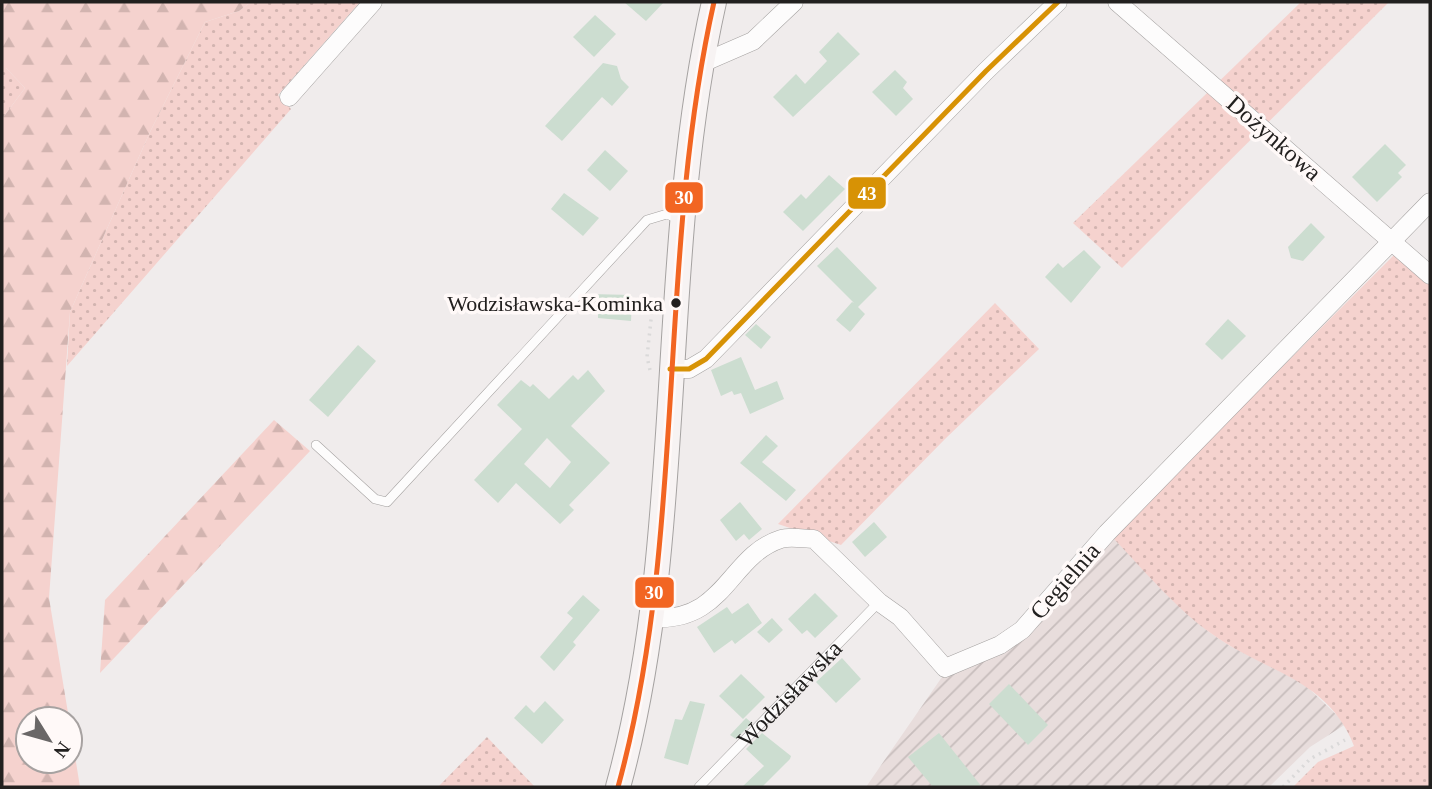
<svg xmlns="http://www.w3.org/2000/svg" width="1432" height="789" font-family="'Times New Roman',serif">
  <defs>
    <pattern id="industrial-furrows" width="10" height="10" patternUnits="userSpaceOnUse" patternTransform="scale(1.75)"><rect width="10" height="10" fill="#e8dddc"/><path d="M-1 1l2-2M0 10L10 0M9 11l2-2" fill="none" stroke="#c7bdbc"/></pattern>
    <pattern id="grass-dots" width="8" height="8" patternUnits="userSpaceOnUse" patternTransform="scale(1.75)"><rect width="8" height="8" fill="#f5d2ce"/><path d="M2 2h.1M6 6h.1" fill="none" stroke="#d2b4b0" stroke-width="1.8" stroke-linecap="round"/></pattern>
    <pattern id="forest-firs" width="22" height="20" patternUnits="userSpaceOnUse" patternTransform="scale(1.75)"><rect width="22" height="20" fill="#f5d2ce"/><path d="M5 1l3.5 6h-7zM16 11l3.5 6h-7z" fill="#d2b4b0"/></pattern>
  </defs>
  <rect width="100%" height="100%" fill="#f0ecec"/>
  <polygon fill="url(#industrial-furrows)" points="1112,537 1209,632 1230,646 1299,679 1346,724 1310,747 1269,787 866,787 942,677 1010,645"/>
  <g fill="url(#grass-dots)">
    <polygon points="251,2 360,2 278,95 291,109 67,366 70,312 150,132 205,22 239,11"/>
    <polygon points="1301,2 1389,2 1122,268 1073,223"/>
    <polygon points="2,68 6,68 25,88 2,119"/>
    <path d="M1404 245 1430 270V787H1293L1318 762 1354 746C1328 678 1264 672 1212 634 1175 608 1143 569 1112 537Z"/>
    <polygon points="995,303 1039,349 945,439 841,545 778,524"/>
    <polygon points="487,737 535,787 438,787"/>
  </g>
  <g fill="url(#forest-firs)">
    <polygon points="2,2 251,2 239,11 205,22 150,132 70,312 49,598 69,719 28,719 28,761 70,761 70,725 80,787 2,787 2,119 25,88 6,68 2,68"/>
    <polygon points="274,420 310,451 100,673 105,600"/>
  </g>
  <g fill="#ccddd0" fill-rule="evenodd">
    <polygon points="624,2 664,2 646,21"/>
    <polygon points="595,15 616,34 594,57 573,37"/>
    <polygon points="838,32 860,54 793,117 773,97 796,74 805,84 827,61 819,52"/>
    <polygon points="603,63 617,66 621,79 629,87 612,106 602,97 562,141 545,126"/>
    <polygon points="895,70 907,82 903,88 913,99 896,116 872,92"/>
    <polygon points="1385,144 1406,165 1398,173 1402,177 1377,202 1352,177"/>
    <polygon points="605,150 628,171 610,191 587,170"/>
    <polygon points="829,175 845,189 803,231 783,212 801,194 806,199"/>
    <polygon points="564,193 599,218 583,236 551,209"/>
    <polygon points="1311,223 1325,237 1303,261 1291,258 1288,247"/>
    <polygon points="837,247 877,288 858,307 865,314 850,332 836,320 852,302 854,303 817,266"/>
    <polygon points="1084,250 1101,267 1071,303 1045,277 1058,263 1063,268"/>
    <polygon points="589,294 632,295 631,321 598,318 598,305"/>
    <polygon points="1228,319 1246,336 1222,360 1205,344"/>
    <polygon points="756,324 771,337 761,349 745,335"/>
    <polygon points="358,345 376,361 328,417 309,400"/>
    <polygon points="741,357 755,390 777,381 784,399 750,414 741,393 734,395 732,391 721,396 711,370"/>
    <path d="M588 370 605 391 571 426 610 463 569 505 574 510 560 524 516 483 498 503 474 480 522 429 497 405 521 380 530 387 533 384 549 399 573 375 578 380ZM547 438 571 462 550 488 524 464Z"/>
    <polygon points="766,435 778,446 762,462 796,490 786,501 740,463"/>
    <polygon points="740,502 762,529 749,540 744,534 736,541 720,520"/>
    <polygon points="874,522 887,537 865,557 852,542"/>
    <polygon points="815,593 838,616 815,638 807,630 802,634 788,619"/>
    <polygon points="583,595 600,610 573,642 576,645 554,671 540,657 573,618 567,613"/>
    <polygon points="748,603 762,623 735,644 732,640 714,653 697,627 727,607 732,614"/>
    <polygon points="772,618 783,630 769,643 757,632"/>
    <polygon points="842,658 861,679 836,703 816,682"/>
    <polygon points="741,674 765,697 743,719 719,696"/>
    <polygon points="1009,684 1048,725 1028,745 989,704"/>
    <polygon points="545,701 564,720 542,744 514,718 526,705 534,713"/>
    <polygon points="690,701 705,704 688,765 664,758 675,719 682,720"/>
    <polygon points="746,718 752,723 736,739 730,735"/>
    <polygon points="762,733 791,756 790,759 762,787 742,787 764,766 746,749"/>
    <polygon points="939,733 982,787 933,787 908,757"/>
  </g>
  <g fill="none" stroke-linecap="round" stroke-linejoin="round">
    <g stroke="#a5a2a1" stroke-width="10">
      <g id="service">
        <polyline points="316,445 375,499 387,502 647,220 667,214 679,219"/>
        <path id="s1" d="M699 787 879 602"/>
      </g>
    </g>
    <g stroke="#a5a2a1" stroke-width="19">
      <g id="minor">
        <polyline points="1117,2 1430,275"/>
        <polyline points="700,64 753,41 794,2"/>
        <polyline points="289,97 373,2"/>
        <polyline points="670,369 689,369 706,359 986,71 1058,2"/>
        <path d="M651 618C726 623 728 556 781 539 791 536 804 539 814 539L879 602 900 617 945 668 1000 645 1022 630 1107 533 1430 202"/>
      </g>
    </g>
    <g stroke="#a5a2a1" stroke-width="26">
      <path id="secondary" d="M618 787C688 532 656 260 714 2"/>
    </g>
    <g stroke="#dad9d9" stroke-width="3.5" stroke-dasharray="2 5" stroke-linecap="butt">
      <polyline points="650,370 647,357 653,301"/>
      <polyline points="1283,787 1310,759 1345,740"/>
    </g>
    <use href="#service" stroke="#fdfcfc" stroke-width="9"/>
    <use href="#minor" stroke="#fdfcfc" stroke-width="18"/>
    <use href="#secondary" stroke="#f7f3f3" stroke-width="24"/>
    <g stroke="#fff9f8" stroke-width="10">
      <polyline id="bus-1" points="670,369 689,369 706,359 986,71 1058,2"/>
    </g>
    <g stroke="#fff9f8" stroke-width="10">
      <path id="bus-2" d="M618 787C688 532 656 260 714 2"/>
    </g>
    <use href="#bus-1" stroke="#d79205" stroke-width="5"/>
    <use href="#bus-2" stroke="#f26522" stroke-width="5"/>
  </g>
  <circle fill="#22201f" stroke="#fff9f8" stroke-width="2.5" cx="676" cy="303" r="6"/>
  <g text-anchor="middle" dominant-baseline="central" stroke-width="7" stroke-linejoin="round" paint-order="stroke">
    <g font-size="22" fill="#22201f" stroke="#fff9f8" text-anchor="end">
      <text x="663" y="303">Wodzisławska-Kominka</text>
    </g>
    <g font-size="24" fill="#22201f" stroke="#fff9f8">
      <text transform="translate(1274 138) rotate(41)">Dożynkowa</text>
      <text transform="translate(1065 581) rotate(-49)">Cegielnia</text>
      <text stroke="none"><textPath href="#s1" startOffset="130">Wodzisławska</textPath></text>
    </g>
  </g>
  <g stroke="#fff9f8" stroke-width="2.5">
    <rect x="847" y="176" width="40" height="34" rx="7" fill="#d79205"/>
    <rect x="664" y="181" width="40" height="33" rx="7" fill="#f26522"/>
    <rect x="634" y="576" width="41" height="33" rx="7" fill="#f26522"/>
  </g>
  <g font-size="19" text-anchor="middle" font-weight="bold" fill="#fff">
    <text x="867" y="200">43</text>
    <text x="684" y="204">30</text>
    <text x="654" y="599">30</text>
  </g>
  <rect width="1432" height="789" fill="none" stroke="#22201f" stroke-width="7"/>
  <g transform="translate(49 740) rotate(127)"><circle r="33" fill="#fff9f8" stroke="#a7a2a1" stroke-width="2"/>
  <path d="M0-5L12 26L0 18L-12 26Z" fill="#6a6767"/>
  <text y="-10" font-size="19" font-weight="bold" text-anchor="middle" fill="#22201f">N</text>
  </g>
</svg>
